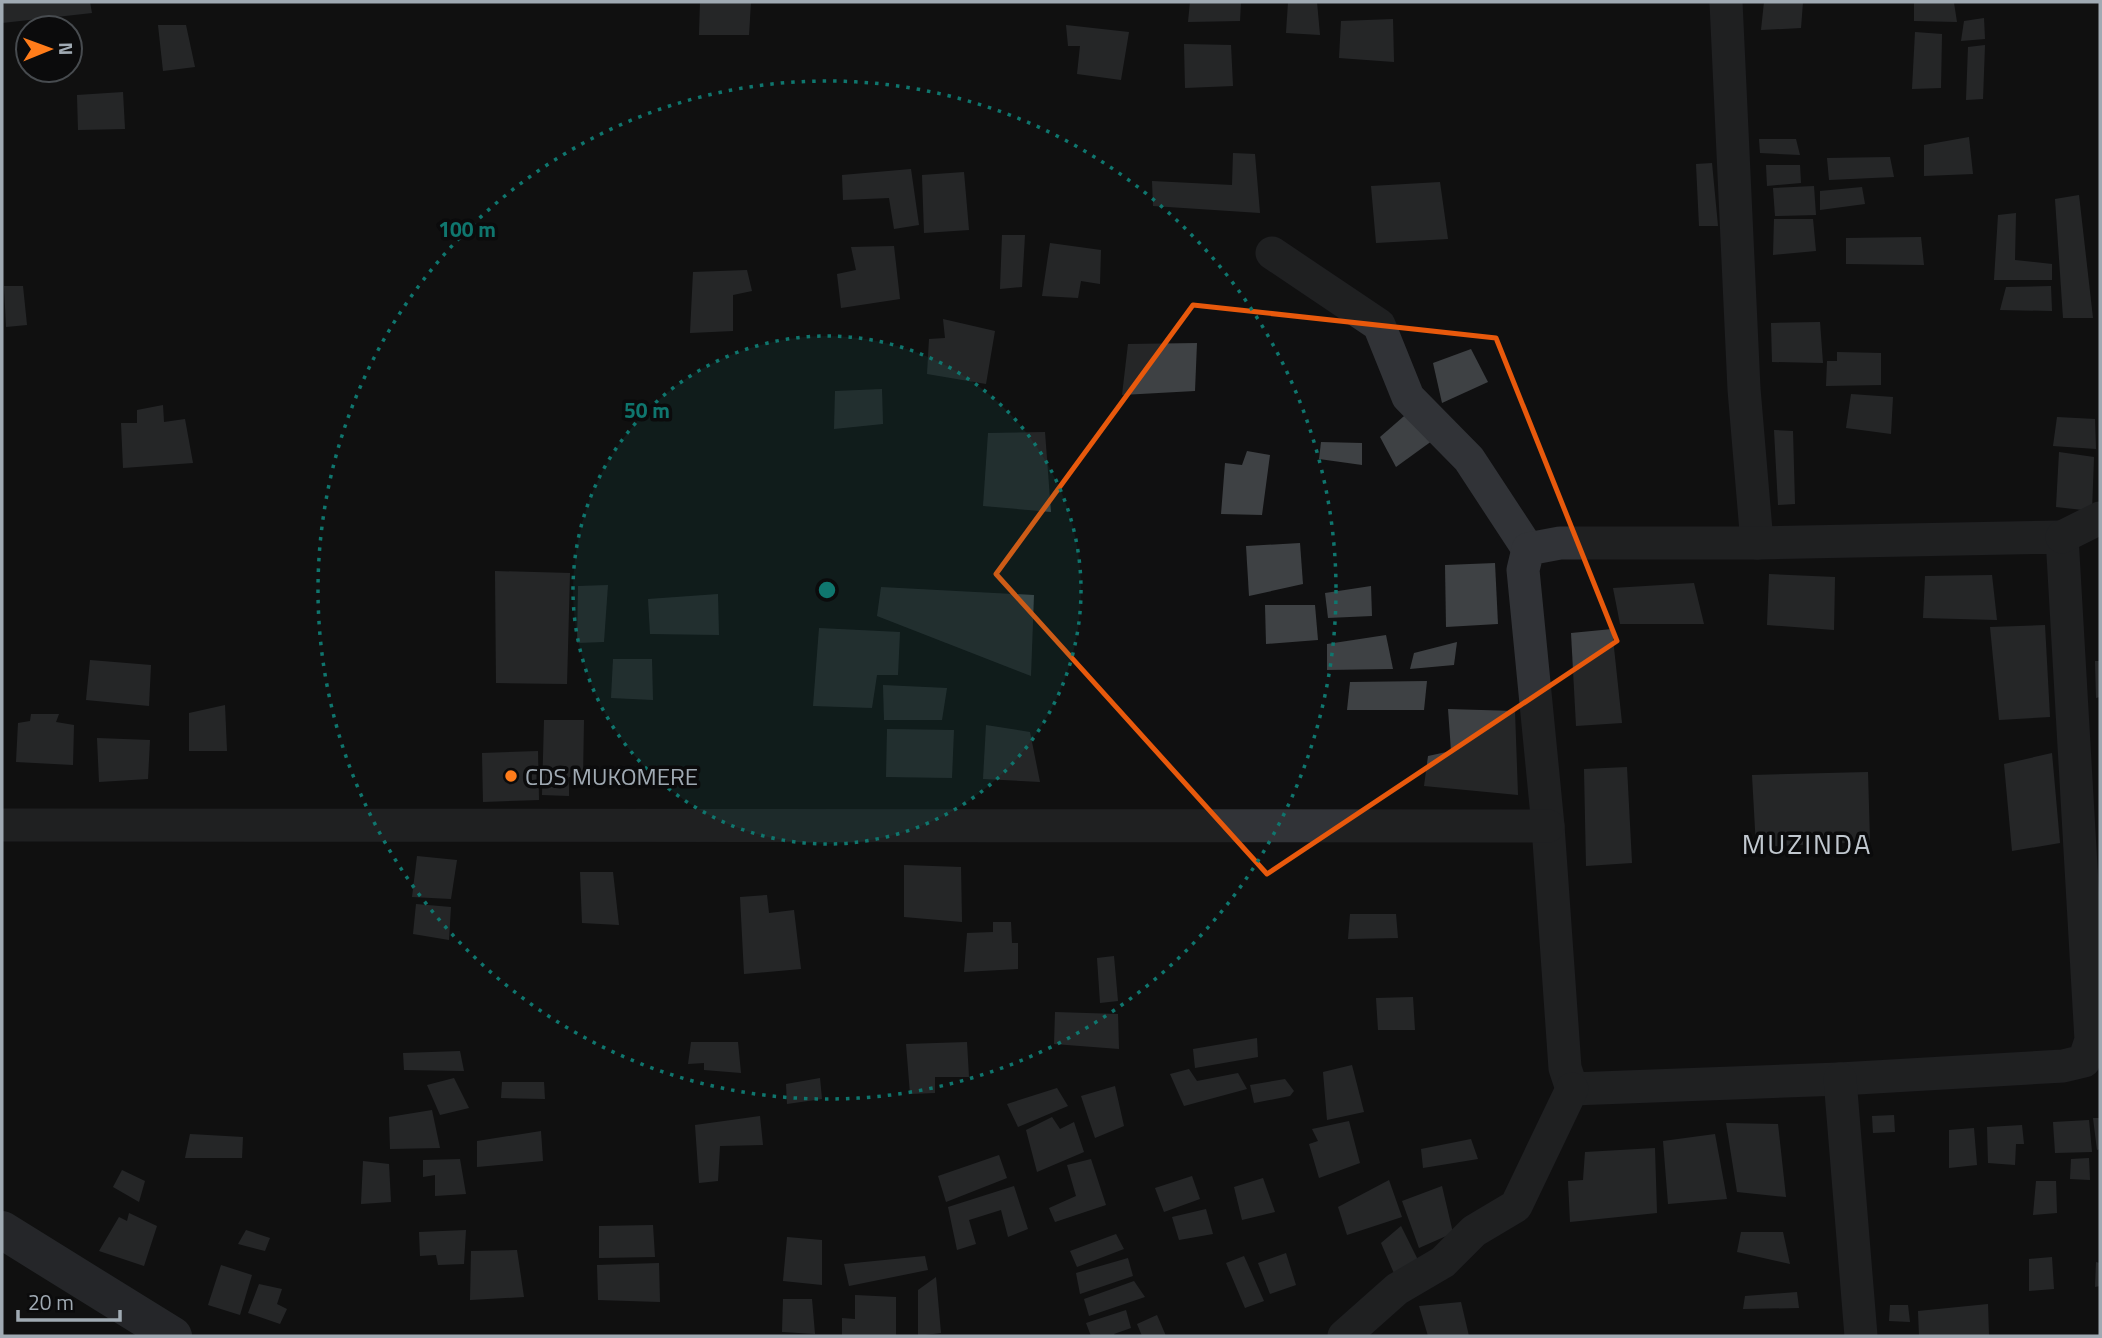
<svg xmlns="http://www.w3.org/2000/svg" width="2102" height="1338" font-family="'Titillium Web',sans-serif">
  <rect width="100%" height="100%" fill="#101011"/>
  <g fill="#3e4144">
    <polygon points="2,2 90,2 92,13 2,23"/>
    <polygon points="700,2 751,2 749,35 699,35"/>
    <polygon points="1190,2 1241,2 1240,21 1188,22"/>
    <polygon points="1288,2 1317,2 1320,35 1286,33"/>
    <polygon points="1764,2 1803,2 1801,28 1761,30"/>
    <polygon points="1914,3 1954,3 1957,22 1914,21"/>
    <polygon points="1984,18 1985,39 1961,41 1964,21"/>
    <polygon points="1393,19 1394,62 1339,58 1341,21"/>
    <polygon points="158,25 186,25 195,67 163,71"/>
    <polygon points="1066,25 1129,32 1121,80 1077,74 1080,46 1068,46"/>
    <polygon points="1915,32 1942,34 1941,88 1912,89"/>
    <polygon points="1184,44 1231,45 1233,86 1185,88"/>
    <polygon points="1985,45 1983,99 1966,100 1968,47"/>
    <polygon points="123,92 125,129 78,130 77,95"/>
    <polygon points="1969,137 1973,174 1924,176 1924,145"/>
    <polygon points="1759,139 1796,139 1800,155 1760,153"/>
    <polygon points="1233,153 1255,154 1260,213 1153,206 1152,181 1232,185"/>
    <polygon points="1890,157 1894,177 1829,180 1827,158"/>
    <polygon points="1712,163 1718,226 1699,226 1696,164"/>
    <polygon points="1766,165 1800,165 1801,183 1767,186"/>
    <polygon points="911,169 919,225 894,229 889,198 843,200 842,175"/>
    <polygon points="964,172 969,230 924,233 922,175"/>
    <polygon points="1440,182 1448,239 1376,243 1371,186"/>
    <polygon points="1814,186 1816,215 1775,216 1773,188"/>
    <polygon points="1862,187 1865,204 1820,210 1820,191"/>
    <polygon points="2079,195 2093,318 2063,318 2055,199"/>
    <polygon points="2016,213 2015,260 2052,264 2052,280 1994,280 1998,215"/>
    <polygon points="1774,219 1813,219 1816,251 1773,255"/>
    <polygon points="1002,235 1025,235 1022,287 1000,289"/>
    <polygon points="1921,237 1924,265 1846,264 1846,238"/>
    <polygon points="1050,243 1101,250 1100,284 1081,281 1078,298 1042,296"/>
    <polygon points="894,246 900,299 841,308 837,274 856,270 851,247"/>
    <polygon points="747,270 752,291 733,295 733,331 690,333 693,272"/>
    <polygon points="4,286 23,286 27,325 6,327"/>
    <polygon points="2051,286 2052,311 2000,310 2006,287"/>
    <polygon points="943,319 995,331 986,384 927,374 929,339 945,338"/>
    <polygon points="1820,322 1823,363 1772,362 1771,323"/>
    <polygon points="1197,343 1195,391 1122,395 1128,344"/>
    <polygon points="1471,349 1488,382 1442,403 1433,363"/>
    <polygon points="1837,352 1881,353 1881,385 1826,386 1827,361 1837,361"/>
    <polygon points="882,389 883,424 834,429 835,391"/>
    <polygon points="1851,394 1893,397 1891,434 1846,428"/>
    <polygon points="163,405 164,422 185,419 193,463 123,468 121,423 137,423 137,410"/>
    <polygon points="1411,410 1436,438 1396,467 1380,437"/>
    <polygon points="2057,417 2095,419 2096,449 2053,446"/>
    <polygon points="1774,430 1793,431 1795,504 1778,505"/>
    <polygon points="1045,432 1051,512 983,506 988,433"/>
    <polygon points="1321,442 1362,443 1362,465 1319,459"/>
    <polygon points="1247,451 1270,455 1262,515 1221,514 1225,463 1242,465"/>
    <polygon points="2059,452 2094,457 2092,511 2056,507"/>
    <polygon points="1300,543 1303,584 1249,596 1246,546"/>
    <polygon points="1495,563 1498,624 1446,627 1445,565"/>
    <polygon points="495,571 570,573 567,684 496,683"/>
    <polygon points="1769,574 1835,577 1834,630 1767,625"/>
    <polygon points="1992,575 1997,620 1923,618 1925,576"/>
    <polygon points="1694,583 1704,624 1620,624 1613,588"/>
    <polygon points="608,585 604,642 577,643 578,586"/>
    <polygon points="1371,586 1372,616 1328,618 1325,593"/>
    <polygon points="881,587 1034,595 1031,676 877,616"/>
    <polygon points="718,594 719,635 650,634 648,599"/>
    <polygon points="1265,605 1315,605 1318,640 1266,644"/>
    <polygon points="2045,625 2050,717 1999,720 1990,627"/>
    <polygon points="819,628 900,632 898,675 877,675 872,708 813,706"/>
    <polygon points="1612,629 1622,723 1576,726 1571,633"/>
    <polygon points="1386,635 1393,669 1327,670 1327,644"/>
    <polygon points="1457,642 1454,665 1410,669 1414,653"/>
    <polygon points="613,659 652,659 653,700 611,698"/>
    <polygon points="90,660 151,665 149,706 86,700"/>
    <polygon points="2095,661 2100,661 2100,697 2096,698"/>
    <polygon points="1427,681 1424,710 1347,710 1350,682"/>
    <polygon points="883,685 947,688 942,720 884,720"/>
    <polygon points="225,705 227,751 189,751 189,713"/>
    <polygon points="1448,709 1515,711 1518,795 1424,786 1428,756 1451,751"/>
    <polygon points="31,714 59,714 56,722 74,725 73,765 16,762 18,723 30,721"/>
    <polygon points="544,720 584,720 583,777 569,777 569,796 542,795"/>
    <polygon points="986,725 1030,732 1040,782 983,779"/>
    <polygon points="887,729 954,730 952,778 886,777"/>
    <polygon points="97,738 150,740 148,779 99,782"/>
    <polygon points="538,751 539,800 483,802 482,753"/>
    <polygon points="2052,753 2060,843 2012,851 2004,764"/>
    <polygon points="1627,767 1632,863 1586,866 1584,769"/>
    <polygon points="1868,772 1870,842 1756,847 1752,775"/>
    <polygon points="417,856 457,860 451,899 412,897"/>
    <polygon points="904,865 961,867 962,922 904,917"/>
    <polygon points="580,872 613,872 619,925 582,923"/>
    <polygon points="767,895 769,913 794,910 801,969 744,974 740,897"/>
    <polygon points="416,904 451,907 449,940 413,934"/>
    <polygon points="1350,914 1396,914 1398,938 1348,939"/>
    <polygon points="993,922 1011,922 1012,943 1018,943 1018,969 964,972 967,933 993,932"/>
    <polygon points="1114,956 1118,1001 1100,1003 1097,958"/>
    <polygon points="1413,997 1415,1030 1378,1030 1376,998"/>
    <polygon points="1055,1012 1118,1014 1119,1049 1054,1044"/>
    <polygon points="1257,1038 1258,1057 1195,1068 1193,1049"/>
    <polygon points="691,1042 738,1042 741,1073 704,1070 704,1063 688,1064"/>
    <polygon points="967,1042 969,1077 935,1077 935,1093 910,1094 906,1044"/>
    <polygon points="460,1051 464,1071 404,1070 403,1053"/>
    <polygon points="1352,1065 1364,1112 1327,1120 1323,1072"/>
    <polygon points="1189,1069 1197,1081 1238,1073 1247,1089 1184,1106 1170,1074"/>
    <polygon points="454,1078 469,1108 440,1115 427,1085"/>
    <polygon points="820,1078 822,1099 787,1104 786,1084"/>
    <polygon points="1285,1079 1294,1091 1290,1096 1254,1103 1250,1085"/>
    <polygon points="502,1082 544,1082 545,1099 501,1098"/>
    <polygon points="1115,1086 1124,1126 1095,1138 1081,1096"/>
    <polygon points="1057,1088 1068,1106 1018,1127 1007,1104"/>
    <polygon points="432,1110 440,1148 390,1149 389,1117"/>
    <polygon points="1894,1115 1895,1132 1873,1133 1872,1116"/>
    <polygon points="760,1116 763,1145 720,1146 718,1181 699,1183 695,1125"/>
    <polygon points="1052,1117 1060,1129 1074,1122 1084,1152 1037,1172 1026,1130"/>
    <polygon points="2093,1118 2100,1118 2100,1149 2097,1150"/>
    <polygon points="2089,1120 2092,1152 2055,1153 2053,1122"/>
    <polygon points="1349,1121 1360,1163 1319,1178 1309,1144 1318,1141 1312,1129"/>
    <polygon points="1726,1123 1778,1124 1786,1197 1737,1192"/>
    <polygon points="2022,1125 2024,1144 2016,1144 2015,1165 1988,1163 1987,1127"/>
    <polygon points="1974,1128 1977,1165 1949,1168 1949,1130"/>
    <polygon points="541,1131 543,1161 477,1167 477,1141"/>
    <polygon points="190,1134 243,1137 242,1158 185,1158"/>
    <polygon points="1715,1134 1727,1199 1668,1204 1663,1141"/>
    <polygon points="1471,1139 1478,1159 1423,1168 1421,1149"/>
    <polygon points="1655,1148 1657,1213 1570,1222 1568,1181 1583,1180 1585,1152"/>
    <polygon points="999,1155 1007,1178 946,1202 938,1176"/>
    <polygon points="2089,1158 2090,1180 2070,1179 2071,1159"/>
    <polygon points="460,1159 466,1194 435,1196 435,1175 423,1177 423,1160"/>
    <polygon points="1091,1159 1106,1205 1055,1222 1049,1208 1076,1196 1067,1165"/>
    <polygon points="363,1161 389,1164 391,1202 361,1204"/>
    <polygon points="122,1170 145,1181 139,1202 113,1187"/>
    <polygon points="1192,1176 1200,1199 1164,1212 1155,1188"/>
    <polygon points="1263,1178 1275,1212 1242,1220 1234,1187"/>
    <polygon points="1389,1180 1402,1217 1347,1235 1338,1207"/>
    <polygon points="2036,1181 2056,1181 2057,1213 2033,1215"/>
    <polygon points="1014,1186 1028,1229 1008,1237 1001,1210 969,1220 976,1244 957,1250 948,1207"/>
    <polygon points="1442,1186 1453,1233 1419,1248 1402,1201"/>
    <polygon points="1206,1209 1213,1234 1179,1240 1172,1217"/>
    <polygon points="129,1213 157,1226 144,1266 99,1251 119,1217 127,1221"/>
    <polygon points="653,1225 655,1257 599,1258 599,1226"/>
    <polygon points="1401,1226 1419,1262 1396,1278 1381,1243"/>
    <polygon points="246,1230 270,1238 265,1251 238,1244"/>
    <polygon points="466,1230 464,1264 438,1265 436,1255 420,1256 419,1232"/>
    <polygon points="1741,1232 1783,1232 1790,1264 1737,1252"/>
    <polygon points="1116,1234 1124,1249 1077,1267 1070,1251"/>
    <polygon points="787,1237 822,1240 822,1285 783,1281"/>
    <polygon points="517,1250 524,1297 470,1300 471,1251"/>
    <polygon points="1286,1253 1296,1285 1270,1294 1258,1263"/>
    <polygon points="925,1256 928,1270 849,1286 844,1264"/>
    <polygon points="1244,1256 1264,1301 1245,1308 1226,1263"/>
    <polygon points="2052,1257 2054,1289 2029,1291 2029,1259"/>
    <polygon points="1128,1258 1133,1276 1080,1294 1076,1273"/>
    <polygon points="2096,1262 2100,1263 2100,1286 2095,1287"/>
    <polygon points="659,1263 660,1302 598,1300 597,1265"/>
    <polygon points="221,1265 252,1275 240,1315 208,1305"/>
    <polygon points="936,1277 941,1333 918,1336 918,1290"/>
    <polygon points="1134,1281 1145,1297 1089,1316 1084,1299"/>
    <polygon points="259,1284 282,1289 277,1304 287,1309 280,1324 248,1313"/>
    <polygon points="1797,1292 1799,1308 1743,1309 1745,1296"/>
    <polygon points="855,1295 896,1297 896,1336 842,1336 842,1318 855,1319"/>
    <polygon points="783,1299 812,1299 815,1334 782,1332"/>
    <polygon points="1461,1302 1469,1336 1428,1336 1419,1306"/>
    <polygon points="1988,1304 1989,1336 1919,1336 1918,1311"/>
    <polygon points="1890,1305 1908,1305 1910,1322 1889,1321"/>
    <polygon points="1126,1310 1131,1328 1114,1334 1115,1336 1091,1336 1086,1323"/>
    <polygon points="1157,1315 1166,1336 1142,1336 1137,1324"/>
  </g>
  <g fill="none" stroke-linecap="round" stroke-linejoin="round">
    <g stroke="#313337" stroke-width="33">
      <polyline points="1726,2 1744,389 1757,543"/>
      <polyline points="1272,253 1379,325 1408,397 1469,459 1528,549"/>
      <polygon points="2062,537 2091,1040 2084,1061 2063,1066 1840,1079 1572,1089 1565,1068 1548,826 1523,570 1528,549 1560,543 1757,543"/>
      <polyline points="2062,537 2100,518"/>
      <polyline points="2,825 1548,826"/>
      <polyline points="1840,1079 1861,1336"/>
      <polyline points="1344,1336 1397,1289 1443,1262 1474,1231 1516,1206 1572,1089"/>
    </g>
    <polyline stroke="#3e4247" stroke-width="38" points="2,1230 173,1336"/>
  </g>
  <path d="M0 0H2102V1338H0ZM1193 305 1496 338 1617 641 1267 874 996 574Z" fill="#101011" fill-opacity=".55" fill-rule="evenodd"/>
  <path fill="none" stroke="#e8590c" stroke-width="5" stroke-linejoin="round" d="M1193 305 1496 338 1617 641 1267 874 996 574Z"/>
  <circle cx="827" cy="590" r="254" fill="#0f766e" fill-opacity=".12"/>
  <g fill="none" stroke="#0f766e" stroke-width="3.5" stroke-dasharray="3.5 7">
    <circle cx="827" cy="590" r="254"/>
    <circle cx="827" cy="590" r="509"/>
  </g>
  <circle fill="#ff7c1a" stroke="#0b0b0c" stroke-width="2.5" cx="511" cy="776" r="7"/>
  <g text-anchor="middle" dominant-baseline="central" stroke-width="7" stroke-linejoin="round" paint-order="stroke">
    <g font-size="24" fill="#a0aab3" stroke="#0b0b0c" text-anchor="start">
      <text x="525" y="776">CDS MUKOMERE</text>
    </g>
    <g font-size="28" letter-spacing="2" fill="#c1c8cf" stroke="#0b0b0c">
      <text x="1807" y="843">MUZINDA</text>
    </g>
  </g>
  <circle cx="827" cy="590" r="10" fill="#0f766e" stroke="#0b0b0c" stroke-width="3.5"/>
  <g font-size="21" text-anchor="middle" font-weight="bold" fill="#0f766e" stroke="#0b0b0c" stroke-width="7" stroke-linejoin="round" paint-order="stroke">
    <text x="467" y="237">100 m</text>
    <text x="647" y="418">50 m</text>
  </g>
  <rect width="2102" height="1338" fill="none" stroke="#a0aab3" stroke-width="7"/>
  <g transform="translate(49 49) rotate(89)"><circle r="33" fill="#0b0b0c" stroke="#474b4f" stroke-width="2"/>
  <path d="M0-5L12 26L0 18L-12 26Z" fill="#ff7c1a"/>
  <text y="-10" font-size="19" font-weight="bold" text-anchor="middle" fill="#a0aab3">N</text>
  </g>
  <path d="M18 1310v10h102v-10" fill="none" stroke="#a0aab3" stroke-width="3.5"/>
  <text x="28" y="1310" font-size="21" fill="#a0aab3" stroke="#0b0b0c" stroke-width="5" paint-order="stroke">20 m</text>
</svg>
